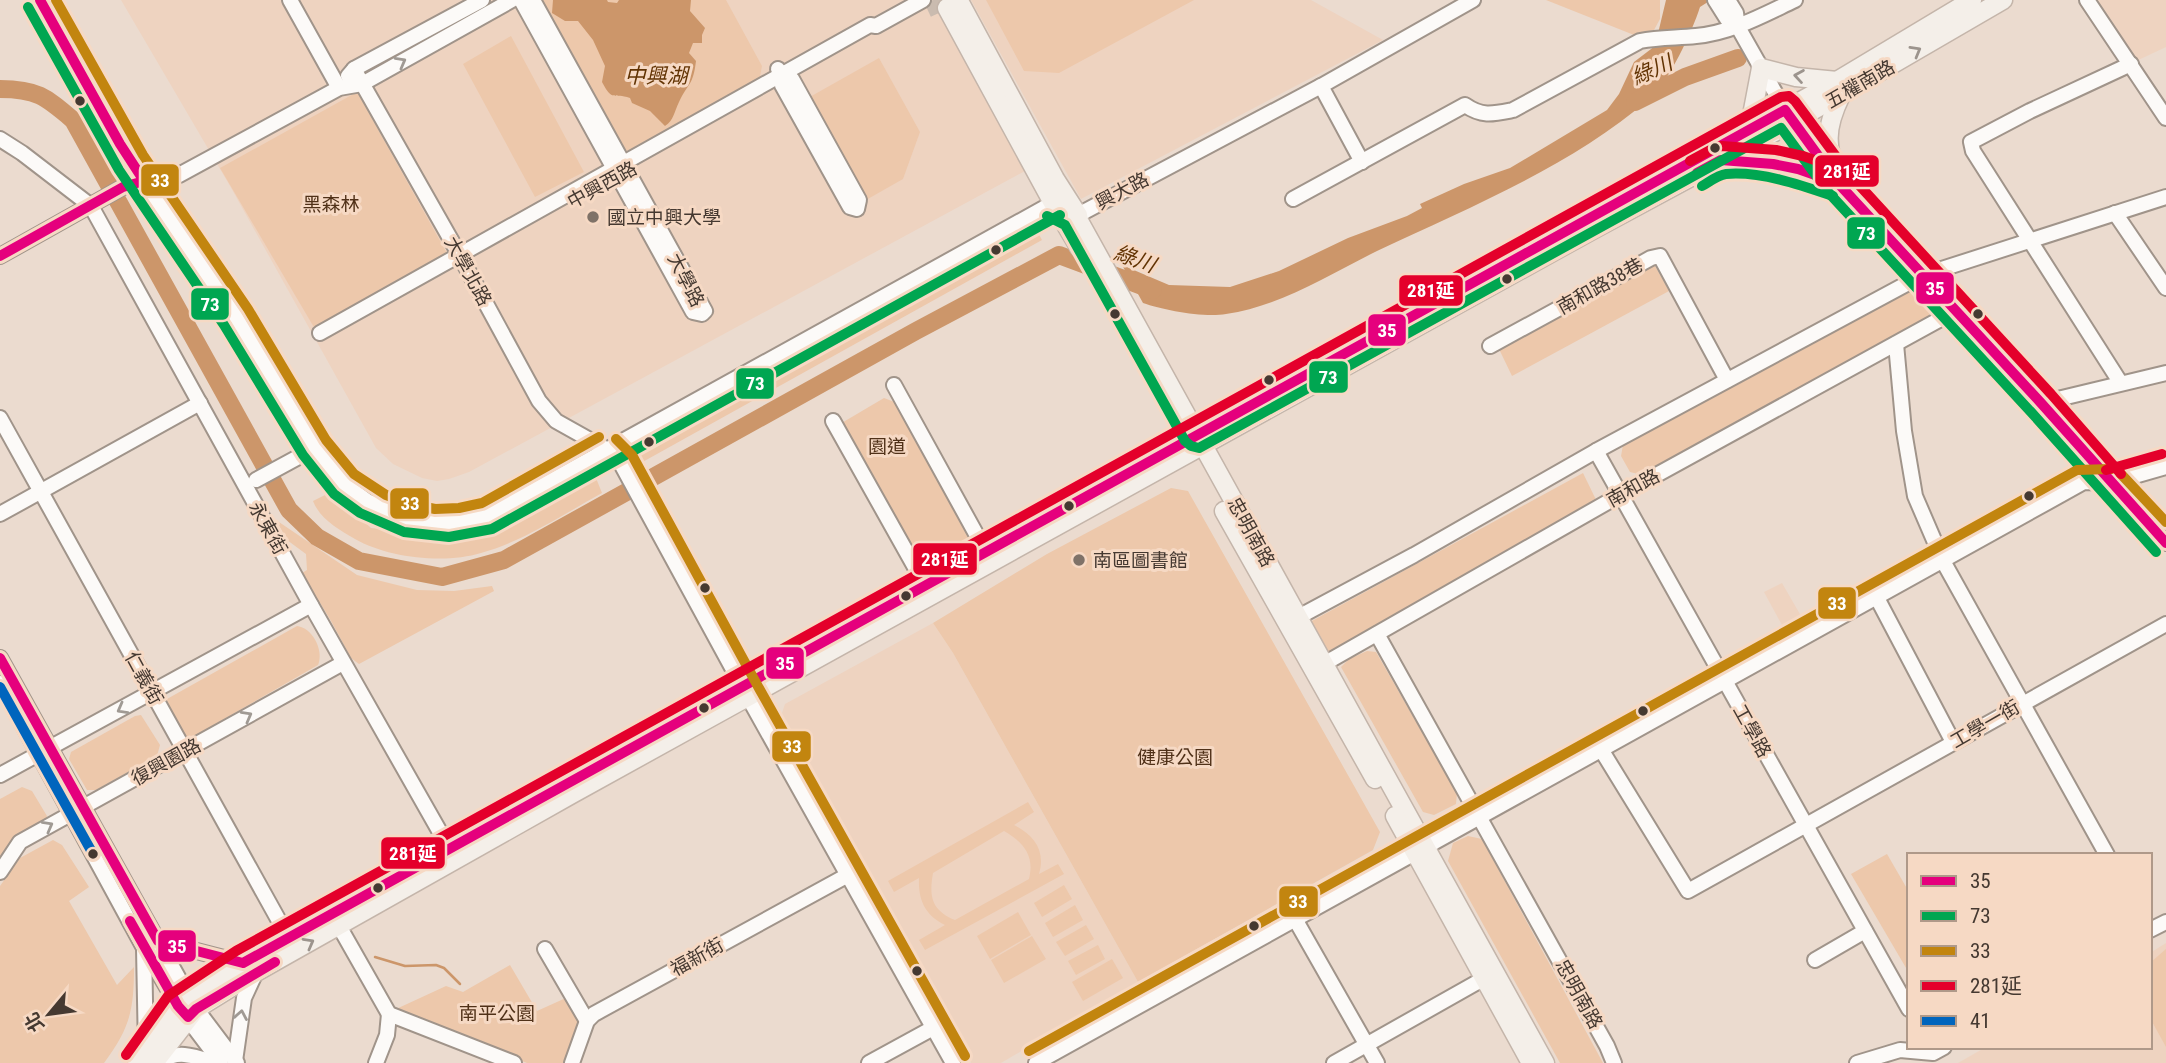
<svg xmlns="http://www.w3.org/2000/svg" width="2166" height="1063" font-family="'Roboto Condensed','Noto Sans TC',sans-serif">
  <rect width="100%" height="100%" fill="#ebdbcf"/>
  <g fill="#eed3c0">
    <polygon points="121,0 961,0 939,14 1025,171 469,472 449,479 437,481 422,478 393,464 376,448 230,186"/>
    <polygon points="971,0 1311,0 1383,40 1081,199"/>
    <polygon points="2089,0 2166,0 2166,47 2132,63"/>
    <polygon points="1782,583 1801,616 1783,627 1764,592"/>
    <polygon points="933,623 953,653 1138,982 1001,1063 971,1063 780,719 785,704"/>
    <polygon points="2166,943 2166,1063 1958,1063 1986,1047 2150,1047 2150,953"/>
  </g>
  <g fill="#edc8ab" fill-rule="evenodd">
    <polygon points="542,0 726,0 762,66 759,82 634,151 617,150 540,13"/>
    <polygon points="986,0 1194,0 1059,73 1024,71"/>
    <polygon points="1546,0 1660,0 1660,19 1654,30 1634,35"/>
    <polygon points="511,36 584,172 535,197 463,64"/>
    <polygon points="879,58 920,132 903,179 866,200 808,98"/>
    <polygon points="357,92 448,255 315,329 220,168"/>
    <polygon points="1034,225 1042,240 639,464 632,453"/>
    <polygon points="1653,262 1669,291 1512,376 1499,349"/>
    <polygon points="1910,287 1920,289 1932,303 1929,316 1642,475 1630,472 1621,456 1623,445"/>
    <polygon points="884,398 897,403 974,541 971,548 932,572 924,571 840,424"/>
    <path d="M594 473 602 493C564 514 524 541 481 553 445 564 388 558 355 539 338 529 320 519 313 501L333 491 371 528 454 536 495 526Z"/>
    <polygon points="1583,473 1601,510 1331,657 1310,622"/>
    <polygon points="1171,488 1188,491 1380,832 1373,850 1138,982 953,653 933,623 1047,554"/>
    <polygon points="276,520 357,575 417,590 454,591 492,586 494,591 359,664 351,658 331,621 302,573 307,570 306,554 287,540"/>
    <path d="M297 626C313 628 324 651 318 665L191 738 181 734 164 704 167 699Z"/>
    <polygon points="1367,651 1376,652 1457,793 1456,804 1434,815 1423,812 1341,667 1349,659"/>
    <polygon points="141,715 160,745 157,756 96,790 87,790 69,759 71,752 135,716"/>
    <polygon points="22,787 32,791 47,816 45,822 0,860 0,799"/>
    <path d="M1028 802 1034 812 1014 825C1034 835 1046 851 1039 874L1058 864 1064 874 925 950 919 940 945 925C925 915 918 900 919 878L894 892 888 881ZM1004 831C1023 842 1035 855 1029 879L955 920C931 910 929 896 933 873Z"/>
    <polygon points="1468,836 1482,839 1603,1063 1560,1063 1448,861 1453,843"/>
    <path d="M53 840 62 845 89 887 69 901 117 985 134 967C134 1010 130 1028 104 1063H0V886L20 858Z"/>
    <polygon points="1887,854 1909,892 1909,973 1851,874"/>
    <polygon points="1064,885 1072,899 1042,917 1034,903"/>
    <polygon points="1075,905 1083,920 1053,937 1045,923"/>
    <polygon points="1018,912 1031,935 990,959 977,936"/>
    <polygon points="1086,925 1094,939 1065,956 1056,942"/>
    <polygon points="1032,936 1046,959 1004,983 991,960"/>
    <polygon points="1098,945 1105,959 1076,975 1068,961"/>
    <polygon points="2166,949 2166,1047 2150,1018 2150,963"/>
    <polygon points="1112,959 1123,978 1083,1001 1072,982"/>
    <polygon points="510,965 537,1011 568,997 581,1018 566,1063 527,1063 394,1010 446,986 463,992"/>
  </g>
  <g fill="#cc966a">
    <path d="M553 0H607L608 2 617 3 619 0H691L690 11 705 28 702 35V43H693L689 53 696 61C693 86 688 83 679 102 674 112 674 120 665 126L650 111 632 103 630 98C613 92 613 103 602 82L605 66 593 40 578 21H565L552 13Z"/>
    <path d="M1666 0H1711L1700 7C1692 32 1669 82 1649 99 1572 166 1468 208 1377 251 1328 275 1281 306 1226 314 1204 318 1163 310 1143 303L1122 265 1169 285 1230 287 1279 271 1348 238 1407 216 1422 208 1420 204 1464 184 1510 168 1607 110 1619 94 1634 62 1655 46Z"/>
  </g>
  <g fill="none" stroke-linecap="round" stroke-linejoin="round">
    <polyline stroke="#cc966a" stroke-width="2.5" points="375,957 405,966 436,965 444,968 460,984"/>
    <g stroke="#cc966a" stroke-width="18">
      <path d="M0 89C37 89 46 97 73 120L289 510 317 537 359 561 442 577 504 560 916 331 1059 255 1153 290"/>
      <polyline points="1635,102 1685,77 1738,58"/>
    </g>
    <polyline stroke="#cabbaf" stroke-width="18" stroke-dasharray="18 9" stroke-linecap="butt" points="933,0 939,13"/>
    <g stroke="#a0948a" stroke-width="18">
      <g id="minor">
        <polyline points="40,0 131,162 236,317 315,448 344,484 367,501 407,518 448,523 487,516 1053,203 1078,215 1321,86 1473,0"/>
        <polyline points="290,0 339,88"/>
        <polyline points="521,0 693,312 702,314 705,311 533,0"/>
        <polyline points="1715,0 1727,19 1738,27"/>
        <polyline points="1728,0 1736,13 1738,27 1785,110 1838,183 2041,403 2166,543"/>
        <polyline points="2087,0 2166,118"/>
        <polyline points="354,69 459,254 539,401 556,421 606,449 620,462 748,697 953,1063"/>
        <polyline points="778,69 781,74 782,85 850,207 857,209 859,200 792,79 781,74"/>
        <polyline points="348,76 354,69 482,0"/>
        <polyline points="1321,86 1362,162"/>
        <polyline points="0,139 22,153 91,206 311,605 449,848"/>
        <path d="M1293 199 1465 105C1482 117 1493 114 1513 110L1640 41C1659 37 1677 38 1696 36 1731 33 1763 15 1795 0"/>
        <polyline points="2115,213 2166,288"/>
        <polyline points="0,256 123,187 179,175 339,88 362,84 512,0"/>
        <polyline points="320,333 870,25 876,26 923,0"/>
        <polyline points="1896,344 1904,431 1915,496 1943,561 2107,855"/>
        <polyline points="1490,346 1651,258 1660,256 1727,380"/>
        <polyline points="2120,382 1973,151 1971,142 2030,111 2131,64"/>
        <polyline points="894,385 991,561"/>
        <polyline points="2041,403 2166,373"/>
        <polyline points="0,418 288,937"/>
        <polyline points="833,421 925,585"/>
        <polyline points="1596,451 1909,1009"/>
        <polyline points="256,480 315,448"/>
        <polyline points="0,514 200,403"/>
        <polyline points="1876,596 1953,742"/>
        <polyline points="1291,621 1414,555 1596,451 1923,275 2166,197"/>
        <polyline points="1377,634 1607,1046 1614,1063"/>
        <polyline points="0,658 194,1006 237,1063"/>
        <polyline points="1315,669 1620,495 1955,311"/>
        <polyline points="0,683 144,948 178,1006 221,1063"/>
        <polyline points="1602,751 1688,891 2166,624"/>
        <polyline points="0,775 311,605"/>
        <polyline points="0,872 20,842 343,663"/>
        <polyline points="1295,919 1377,1063"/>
        <polyline points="339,926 389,1014 514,1063"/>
        <polyline points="2150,930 2166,922"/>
        <polyline points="158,941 243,963"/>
        <polyline points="144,948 146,1052"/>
        <polyline points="545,949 587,1021"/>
        <polyline points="1815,960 1865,931"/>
        <polyline points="235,1061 244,998 256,972"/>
        <path d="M160 1063C176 1048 197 1057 215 1063"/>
        <polyline points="376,1063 387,1035 389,1014"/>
        <polyline points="572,1063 587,1021 594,1014 848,875"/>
        <polyline points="869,1063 933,1028"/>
        <polyline points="1036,1063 2084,482 2110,483 2166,467"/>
        <polyline points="1334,1063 1483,979"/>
        <polyline points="1857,1063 1900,1050 1933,1053 1944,1047"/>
      </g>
    </g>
    <g stroke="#c4b5aa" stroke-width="21">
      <g id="major">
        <path d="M959 1 1055 179 1078 215 1079 221C1233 503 1390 782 1545 1063"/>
        <polyline points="947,8 1053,203 1079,247"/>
        <polyline points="1749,131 1761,68 1796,77 1837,81"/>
        <polyline points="1721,160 1773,164 1798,169 1838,183"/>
        <path d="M1838 183C1827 145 1823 132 1841 95"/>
        <polyline points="1644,188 1837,81 1972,0"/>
        <polyline points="1224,511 1375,779"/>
        <polyline points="937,579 1534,248"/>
        <polyline points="573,781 894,602"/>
        <polyline points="1395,816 1531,1063"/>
        <polyline points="137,1063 178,1006 189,997 288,937 539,799"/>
        <polyline points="154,1063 196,1009 256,972 572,794 1594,229 1793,122 2003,0"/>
      </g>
    </g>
    <use href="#minor" stroke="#fcfaf8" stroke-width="14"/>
    <use href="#major" stroke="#f4efe9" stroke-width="18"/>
    <g stroke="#f6d9c4" stroke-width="16">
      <g id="bus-1">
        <polyline points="40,0 120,144 144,181"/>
        <polyline points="1697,173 1721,160 1773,164 1798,169 1838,183"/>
        <polyline points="0,256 123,187 144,181"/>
        <polyline points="0,658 158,941 243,963 1785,110 1838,183 2041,403 2166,543"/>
        <polyline points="130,921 178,1006 188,1017 196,1009 275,962"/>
      </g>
    </g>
    <g stroke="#f6d9c4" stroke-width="16">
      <g id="bus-2">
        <polyline points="28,7 119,170 224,325 303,455 334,494 360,513 404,532 449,537 492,529 1060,215"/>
        <path d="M1702 186C1709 182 1718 175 1726 174 1761 171 1801 185 1833 196"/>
        <polyline points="1047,216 1065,225 1185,441 1191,446 1199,448 1781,128 1828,192 2031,412 2156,552"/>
      </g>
    </g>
    <g stroke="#f6d9c4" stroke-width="16">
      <g id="bus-3">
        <polyline points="56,0 143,155 248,309 326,440 354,474 386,495 411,504 435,509 459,508 482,503 599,437"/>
        <polyline points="616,439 632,455 760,690 965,1056"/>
        <polyline points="2120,473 2166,522"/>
        <polyline points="1029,1051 2077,470 2111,469"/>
      </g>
    </g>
    <g stroke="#f6d9c4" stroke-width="16">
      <g id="bus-4">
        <polyline points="1690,161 1716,147 1722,146 1776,150 1803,156 1843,170"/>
        <polyline points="2106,470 2162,454"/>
        <polyline points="126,1055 168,996 236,951 1781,97 1789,96 1795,101 1849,174 2051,394 2121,474"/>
      </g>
    </g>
    <g stroke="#f6d9c4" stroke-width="16">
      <polyline id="bus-5" points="0,687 93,854"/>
    </g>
    <use href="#bus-1" stroke="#e5007d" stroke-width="10"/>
    <use href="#bus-2" stroke="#00a651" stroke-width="10"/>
    <use href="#bus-3" stroke="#c2850f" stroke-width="10"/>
    <use href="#bus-4" stroke="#e4002b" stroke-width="10"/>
    <use href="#bus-5" stroke="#0065bd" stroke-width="10"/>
  </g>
  <defs><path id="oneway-chevron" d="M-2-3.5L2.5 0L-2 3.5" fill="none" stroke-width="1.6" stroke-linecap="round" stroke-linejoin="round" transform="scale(1.75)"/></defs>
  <g stroke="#9c948d">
    <use href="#oneway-chevron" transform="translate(1916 51) rotate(-30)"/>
    <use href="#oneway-chevron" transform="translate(1799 76) rotate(-171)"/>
    <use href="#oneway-chevron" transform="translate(309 943) rotate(-29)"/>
  </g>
  <g stroke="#a09a94">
    <use href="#oneway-chevron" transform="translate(401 62) rotate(-29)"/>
    <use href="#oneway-chevron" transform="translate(122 709) rotate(151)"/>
    <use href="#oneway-chevron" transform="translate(247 716) rotate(-29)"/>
    <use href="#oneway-chevron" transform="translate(48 826) rotate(-29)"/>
    <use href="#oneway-chevron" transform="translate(241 1015) rotate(-80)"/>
  </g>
  <g fill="#453931" stroke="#f6d9c4" stroke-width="2.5">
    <circle cx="80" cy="101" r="6"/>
    <circle cx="1715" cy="148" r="6"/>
    <circle cx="996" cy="250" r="6"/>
    <circle cx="1507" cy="279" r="6"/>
    <circle cx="1115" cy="314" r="6"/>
    <circle cx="1978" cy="314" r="6"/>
    <circle cx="1269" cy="380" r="6"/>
    <circle cx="649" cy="442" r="6"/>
    <circle cx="2029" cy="496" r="6"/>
    <circle cx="1069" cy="506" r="6"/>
    <circle cx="705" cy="588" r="6"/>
    <circle cx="906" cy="596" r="6"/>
    <circle cx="704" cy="708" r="6"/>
    <circle cx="1643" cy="711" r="6"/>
    <circle cx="93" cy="854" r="6"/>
    <circle cx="378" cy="888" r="6"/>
    <circle cx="1254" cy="926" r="6"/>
    <circle cx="917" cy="971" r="6"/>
  </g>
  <g fill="#7f7268" stroke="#f6d9c4" stroke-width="2.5">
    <circle cx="593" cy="217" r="7"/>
    <circle cx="1079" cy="560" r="7"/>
  </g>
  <g text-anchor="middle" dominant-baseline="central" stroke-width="6" stroke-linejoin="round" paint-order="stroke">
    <g font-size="19" fill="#453931" stroke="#f6d9c4">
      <text transform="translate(1860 84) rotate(-30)">五權南路</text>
      <text transform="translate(602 185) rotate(-29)">中興西路</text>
      <text transform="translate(1122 191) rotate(-28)">興大路</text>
      <text transform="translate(468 271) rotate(61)">大學北路</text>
      <text transform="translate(686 280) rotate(63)">大學路</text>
      <text transform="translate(1600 286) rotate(-29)">南和路38巷</text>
      <text transform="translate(1633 488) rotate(-29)">南和路</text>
      <text transform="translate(268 528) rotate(61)">永東街</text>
      <text transform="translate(1251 532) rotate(61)">忠明南路</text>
      <text transform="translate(144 678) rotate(61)">仁義街</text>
      <text transform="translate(1985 724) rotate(-30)">工學一街</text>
      <text transform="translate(1752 731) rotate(61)">工學路</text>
      <text transform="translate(166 762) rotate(-29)">復興園路</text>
      <text transform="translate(697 957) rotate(-29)">福新街</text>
      <text transform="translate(1579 994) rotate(61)">忠明南路</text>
    </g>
    <g font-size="19" fill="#503118" stroke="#f6d9c4">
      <text x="331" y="204">黑森林</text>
      <text x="887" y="446">園道</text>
      <text x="1175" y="757">健康公園</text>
      <text x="497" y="1013">南平公園</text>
    </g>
    <g font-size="19" fill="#453931" stroke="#f6d9c4" text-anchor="start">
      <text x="607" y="217">國立中興大學</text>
      <text x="1093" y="560">南區圖書館</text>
    </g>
    <g font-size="21" font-style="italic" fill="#623303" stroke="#f6d9c4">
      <text transform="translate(1652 70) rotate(-24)">綠川</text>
      <text x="656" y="76">中興湖</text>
      <text transform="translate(1135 259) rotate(20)">綠川</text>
    </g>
  </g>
  <g stroke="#f6d9c4" stroke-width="2.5">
    <rect x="1814" y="154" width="66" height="34" rx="7" fill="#e4002b"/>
    <rect x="140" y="163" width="40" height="34" rx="7" fill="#c2850f"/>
    <rect x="1846" y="216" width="40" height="34" rx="7" fill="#00a651"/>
    <rect x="1915" y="271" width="40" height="34" rx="7" fill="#e5007d"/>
    <rect x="1398" y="274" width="66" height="33" rx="7" fill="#e4002b"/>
    <rect x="190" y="287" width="40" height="34" rx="7" fill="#00a651"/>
    <rect x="1367" y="313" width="40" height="34" rx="7" fill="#e5007d"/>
    <rect x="1308" y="360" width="41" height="34" rx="7" fill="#00a651"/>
    <rect x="735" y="367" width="40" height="33" rx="7" fill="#00a651"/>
    <rect x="389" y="487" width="41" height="33" rx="7" fill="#c2850f"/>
    <rect x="912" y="542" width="66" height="34" rx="7" fill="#e4002b"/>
    <rect x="1817" y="586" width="40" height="34" rx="7" fill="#c2850f"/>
    <rect x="765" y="646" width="40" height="34" rx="7" fill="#e5007d"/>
    <rect x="771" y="730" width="41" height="33" rx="7" fill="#c2850f"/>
    <rect x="380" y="836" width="66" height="34" rx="7" fill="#e4002b"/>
    <rect x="1278" y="885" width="41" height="33" rx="7" fill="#c2850f"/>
    <rect x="157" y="929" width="40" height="34" rx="7" fill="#e5007d"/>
  </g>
  <g font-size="19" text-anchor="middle" font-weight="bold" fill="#fff">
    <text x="1847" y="178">281延</text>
    <text x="160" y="187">33</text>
    <text x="1866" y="240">73</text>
    <text x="1935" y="295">35</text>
    <text x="1431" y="297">281延</text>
    <text x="210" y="311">73</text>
    <text x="1387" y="337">35</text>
    <text x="1328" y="384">73</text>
    <text x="755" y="390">73</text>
    <text x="410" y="510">33</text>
    <text x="945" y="566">281延</text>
    <text x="1837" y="610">33</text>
    <text x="785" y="670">35</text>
    <text x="792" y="753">33</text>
    <text x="413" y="860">281延</text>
    <text x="1298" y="908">33</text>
    <text x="177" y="953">35</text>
  </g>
  <rect x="1907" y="853" width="245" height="196" fill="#f6d9c4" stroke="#af9989" stroke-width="2"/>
  <rect x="1921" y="876" width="35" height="10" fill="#e5007d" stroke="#af9989" stroke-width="2"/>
  <text x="1970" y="888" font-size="21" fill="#453931">35</text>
  <rect x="1921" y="911" width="35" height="10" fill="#00a651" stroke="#af9989" stroke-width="2"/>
  <text x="1970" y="923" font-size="21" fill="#453931">73</text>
  <rect x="1921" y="946" width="35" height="10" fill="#c2850f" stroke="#af9989" stroke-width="2"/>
  <text x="1970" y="958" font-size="21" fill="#453931">33</text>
  <rect x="1921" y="981" width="35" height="10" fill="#e4002b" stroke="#af9989" stroke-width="2"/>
  <text x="1970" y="993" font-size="21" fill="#453931">281延</text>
  <rect x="1921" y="1016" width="35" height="10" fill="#0065bd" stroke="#af9989" stroke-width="2"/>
  <text x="1970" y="1028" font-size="21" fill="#453931">41</text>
  <g transform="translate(49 1014) rotate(241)" stroke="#f6d9c4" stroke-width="5" paint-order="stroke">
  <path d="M0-5L12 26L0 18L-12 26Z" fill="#453931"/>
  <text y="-10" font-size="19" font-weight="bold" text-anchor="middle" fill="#453931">北</text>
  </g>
</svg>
